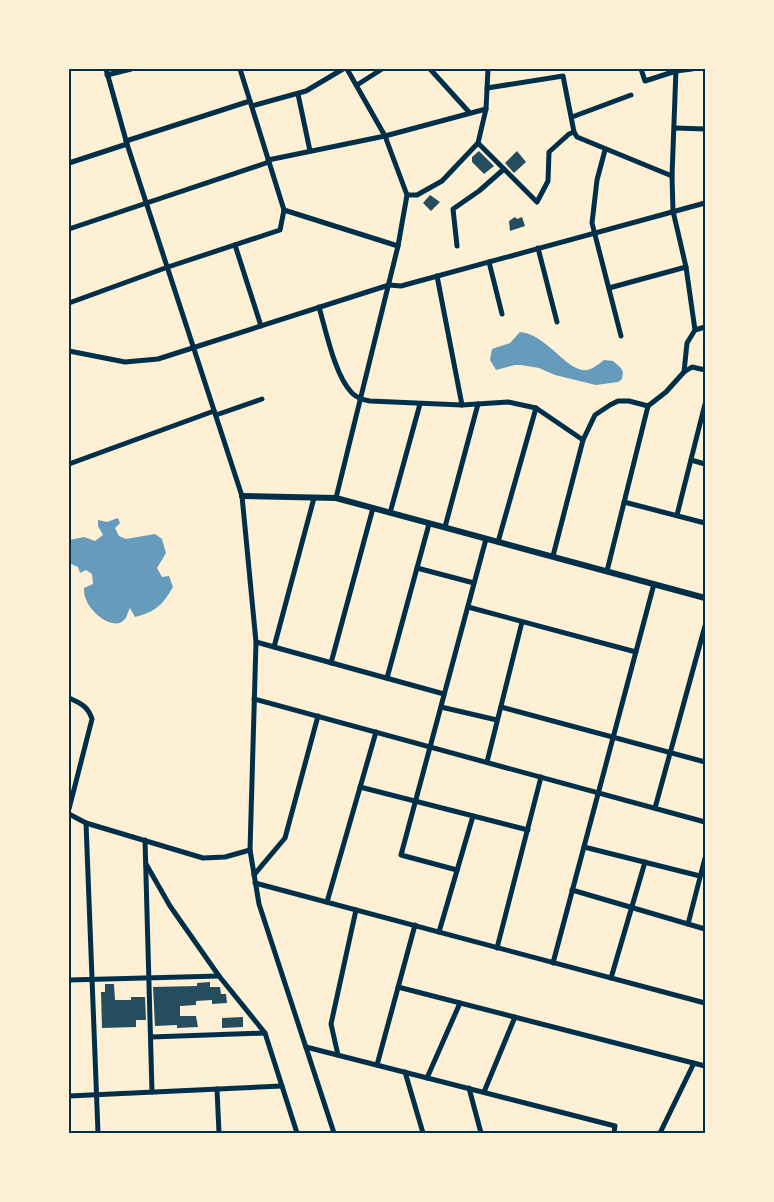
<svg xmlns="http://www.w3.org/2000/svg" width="774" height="1202" font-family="'PT Sans',sans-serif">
  <rect width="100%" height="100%" fill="#fdf0d5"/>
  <g fill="#669bbc">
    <path d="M520 332C547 334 567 373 587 370 593 369 600 363 604 360L613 361 621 368 623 372 622 379 618 382 596 385 555 375 539 368 521 365H515L496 370 490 360 492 349 510 343Z"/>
    <path d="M118 518 120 523 115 528 119 536 126 539 155 534 162 539 166 553 157 568 162 577 169 576 173 587C163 604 156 612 135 617L130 608C128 611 127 617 125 619 114 633 89 611 86 599 84 596 84 591 84 588L93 584 92 574 86 570 80 573 78 567 69 563V540L84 537 95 541 103 535 98 526V520L107 522Z"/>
  </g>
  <g fill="#264d5e">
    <polygon points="479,151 494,166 484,174 472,162 472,157"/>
    <polygon points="517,151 526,162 514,173 505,163"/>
    <polygon points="430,195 440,202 431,211 423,203"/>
    <polygon points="515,217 517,219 522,217 525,226 510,231 509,221"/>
    <polygon points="210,982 210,987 220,987 221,994 226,994 227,1003 212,1004 212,1000 196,1001 196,1005 180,1006 180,1016 196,1016 198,1027 177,1028 177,1025 155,1026 153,987 197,986 197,983"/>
    <polygon points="105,984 114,984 115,1000 131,1000 131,997 145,997 146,1020 136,1020 136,1027 102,1028 101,992 105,992"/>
    <polygon points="243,1017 243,1027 222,1028 222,1018"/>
  </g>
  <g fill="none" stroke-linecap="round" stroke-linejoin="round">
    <g stroke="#003049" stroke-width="5">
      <polyline points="106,69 127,144 242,496 256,642 250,850 259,904 334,1133"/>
      <polyline points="430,69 469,112"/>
      <polyline points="641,69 645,81 676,71 692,69"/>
      <polyline points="676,69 672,176 673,211 686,267 695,330"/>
      <polyline points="107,75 131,69"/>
      <polyline points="357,85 382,69"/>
      <polyline points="487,88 563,76 574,132 577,137 672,176"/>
      <polyline points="298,94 310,151"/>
      <polyline points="252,106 306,91 343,69"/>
      <polyline points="572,117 631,95"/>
      <polyline points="675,128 705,129"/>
      <polyline points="126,141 250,101"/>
      <polyline points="478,143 537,202 548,181 549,152 569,134 574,132"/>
      <polyline points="605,150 597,180 592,223 621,336"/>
      <polyline points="268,160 385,136 486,109"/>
      <polyline points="69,163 127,144"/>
      <polyline points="407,195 417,195 442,181 478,143 486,109 488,69"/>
      <polyline points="284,210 398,246"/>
      <polyline points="69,229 269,162"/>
      <polyline points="235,245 261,326"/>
      <polyline points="457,246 453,209 479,191 504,169"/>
      <polyline points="538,248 557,322"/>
      <polyline points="489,262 502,314"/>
      <polyline points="437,276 462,405"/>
      <polyline points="609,288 686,267"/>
      <polyline points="69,303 168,267 280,230 284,210 240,69"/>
      <path d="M319 307C326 331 335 376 352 393 357 398 363 400 370 401L462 405 508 402 536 408 583 440"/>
      <polyline points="69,351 125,362 158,359 389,285 401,286 705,203"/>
      <polyline points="684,372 687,343 695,330 705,327"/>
      <polyline points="216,415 262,399"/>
      <polyline points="691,460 705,464"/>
      <polyline points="69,464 214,411"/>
      <polyline points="336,498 398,246 407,195 385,136 347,69"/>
      <polyline points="624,502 705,523"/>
      <polyline points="390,513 420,404"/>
      <polyline points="677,515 705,404"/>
      <polyline points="445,527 478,404"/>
      <polyline points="498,542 536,408"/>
      <polyline points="553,556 583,440 595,415 610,405 618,401 629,401 648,406 666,392 684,372 692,367 705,370"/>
      <polyline points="417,568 474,583"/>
      <polyline points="607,571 648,406"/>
      <polyline points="468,607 636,652"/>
      <polyline points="256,642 444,694"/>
      <polyline points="274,647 314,498"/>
      <polyline points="331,663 373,508"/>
      <polyline points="387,678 429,524"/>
      <path d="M69 698C80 703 88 706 92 719L69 809"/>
      <polyline points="254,699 705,822"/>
      <polyline points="441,707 497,720"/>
      <polyline points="501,707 705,762"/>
      <polyline points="487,762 522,622"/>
      <polyline points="360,787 528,830"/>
      <polyline points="655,808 705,626"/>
      <polyline points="69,814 86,823 203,858 225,857 250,850"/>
      <polyline points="86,823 98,1133"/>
      <polyline points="145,840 152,1092"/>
      <polyline points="584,847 700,876"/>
      <polyline points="146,864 170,906 219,976 265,1033 297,1133"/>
      <polyline points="457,870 401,855 486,539"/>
      <polyline points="254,875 285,838 318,716"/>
      <polyline points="255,883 705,1003"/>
      <polyline points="572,890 705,929"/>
      <polyline points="327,902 376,732"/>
      <polyline points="688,924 705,858"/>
      <polyline points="439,932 473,816"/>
      <polyline points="497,948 541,777"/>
      <polyline points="553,963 654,584"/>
      <polyline points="611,978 645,862"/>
      <polyline points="69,980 219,976"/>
      <polyline points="398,987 705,1066"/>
      <polyline points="151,1037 265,1033"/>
      <polyline points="306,1047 615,1126 614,1133"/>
      <polyline points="338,1055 331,1024 356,910"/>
      <polyline points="377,1065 415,925"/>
      <polyline points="405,1072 423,1133"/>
      <polyline points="427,1078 460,1003"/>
      <polyline points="469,1088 481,1133"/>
      <polyline points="217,1089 219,1133"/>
      <polyline points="484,1092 515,1017"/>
      <polyline points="69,1096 282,1086"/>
      <polyline points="660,1133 694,1063"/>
    </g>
    <polyline stroke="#003049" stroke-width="6" points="242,496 336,498 705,598"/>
  </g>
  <rect width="774" height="1202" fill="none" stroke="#fdf0d5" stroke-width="140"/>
  <rect x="70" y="70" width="634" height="1062" fill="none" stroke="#003049" stroke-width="2"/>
</svg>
